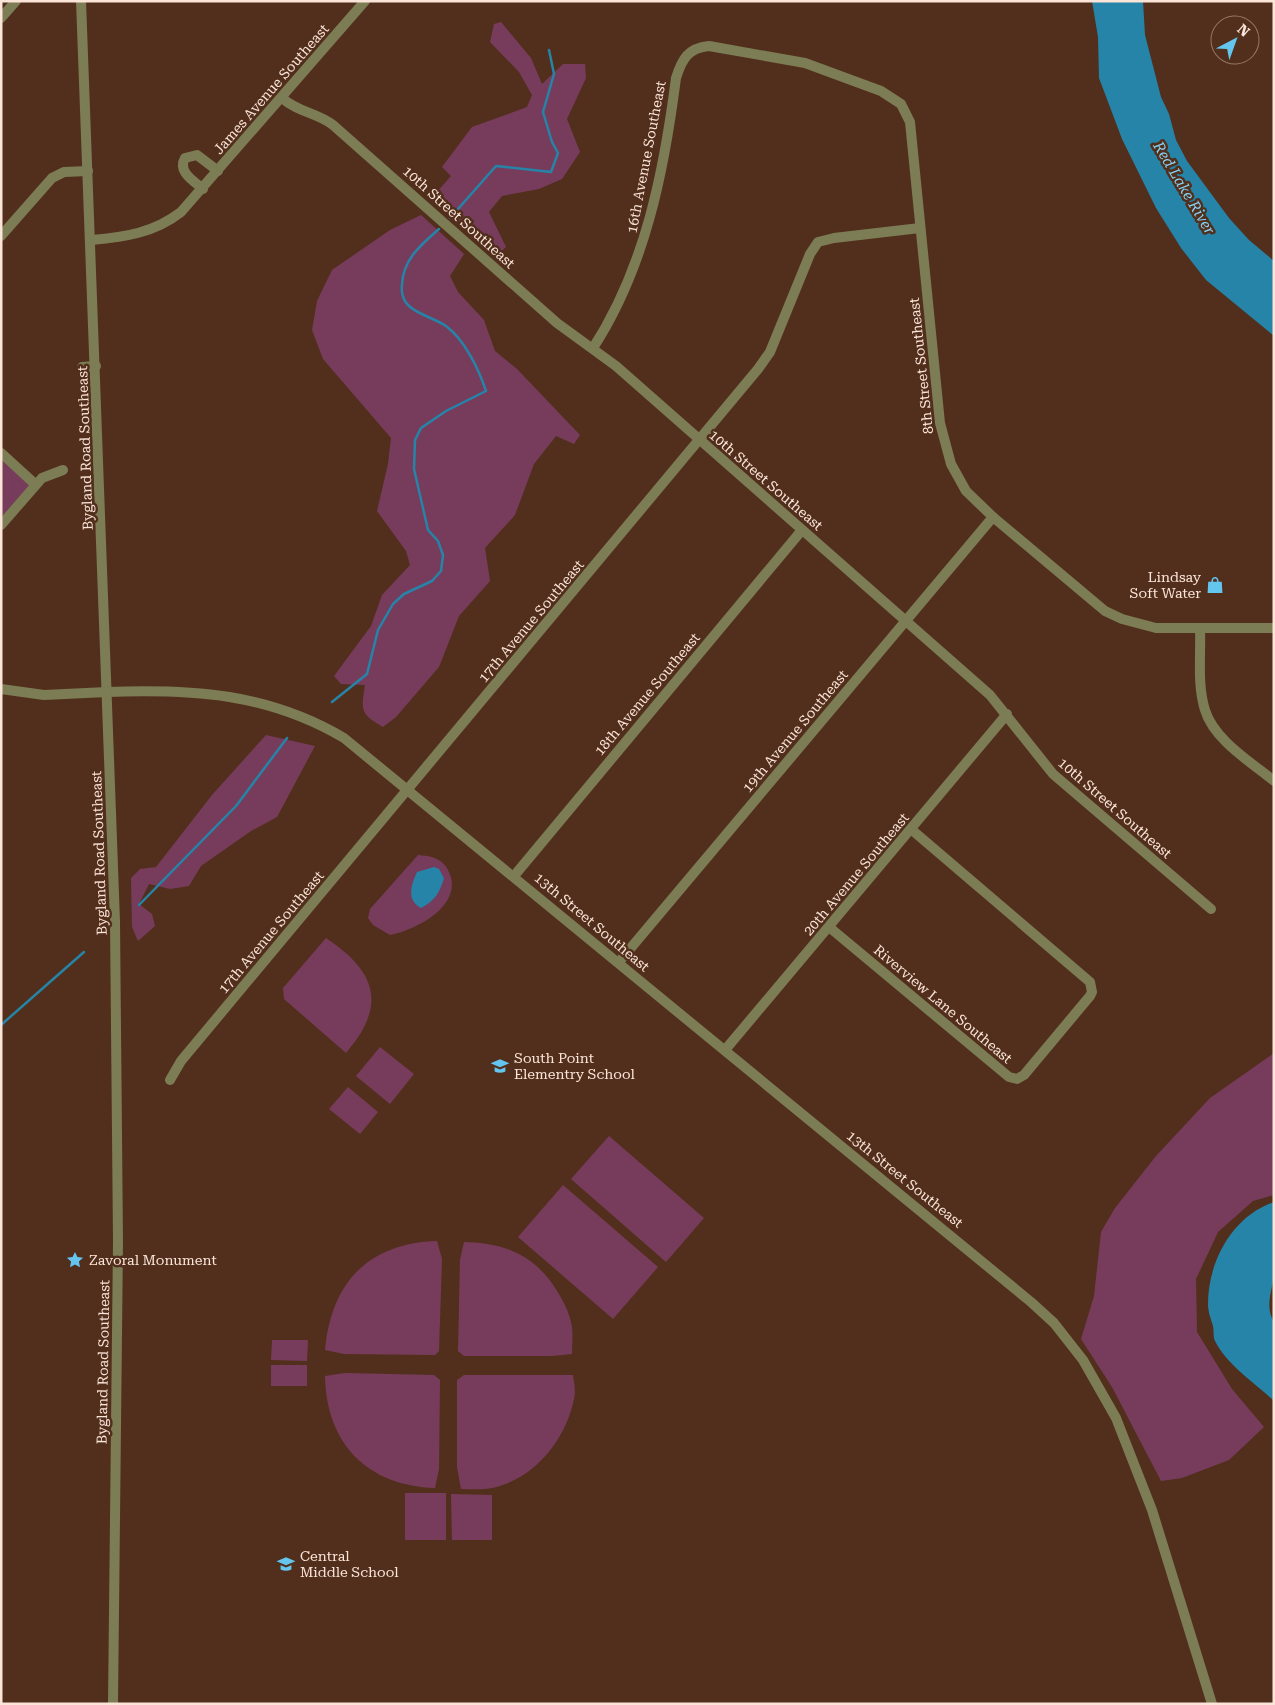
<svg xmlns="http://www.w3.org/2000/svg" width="1275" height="1705" font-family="'Roboto Serif',serif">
  <rect width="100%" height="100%" fill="#522f1c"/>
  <g fill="#773c5c">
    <polygon points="501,22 531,58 542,84 563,64 585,64 586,78 567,119 580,152 562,179 539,189 502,196 489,212 506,247 496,256 430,200 451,176 442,167 472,127 527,107 532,95 519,72 490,42 494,24"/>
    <path d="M421 215 464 254 450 276 458 292 484 320 495 351 517 369 580 435 574 444 556 436 534 464 515 515 485 548 490 581 459 616 439 667 396 717 383 727C360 714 361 710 365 685L341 684 334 676 371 626 382 595 410 565 406 551 377 511 388 464 391 438 323 359 312 330 317 301 332 270 390 230Z"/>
    <polygon points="1,460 30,485 1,517"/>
    <polygon points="266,735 315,746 277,817 251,831 201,866 189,886 170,889 149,884 139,904 152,914 155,926 138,941 132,927 131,878 140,869 156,867 212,795"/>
    <path d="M418 855C431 856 442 858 448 870 466 904 417 930 390 935L373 925 368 918 370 909Z"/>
    <path d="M326 938C358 960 385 986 364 1027 360 1036 352 1045 346 1053L284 999 283 988Z"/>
    <polygon points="380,1047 414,1074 390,1104 356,1076"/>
    <polygon points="1274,1053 1274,1195 1253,1201 1218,1232 1196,1279 1197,1332 1232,1389 1264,1427 1229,1460 1182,1478 1161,1481 1112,1387 1081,1339 1094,1296 1101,1232 1115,1208 1156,1156 1210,1098"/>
    <polygon points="348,1087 378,1112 360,1134 329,1109"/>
    <polygon points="609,1136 704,1218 666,1262 571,1179"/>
    <polygon points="563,1185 658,1267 613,1319 518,1237"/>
    <path d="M437 1241 442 1259 439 1351 435 1355 344 1354 325 1350C331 1282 369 1243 437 1241Z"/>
    <path d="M464 1242C505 1243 535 1255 557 1291 564 1302 570 1314 572 1327 573 1335 572 1345 572 1354L552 1356H464L458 1351 460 1260Z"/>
    <polygon points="272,1340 308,1340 307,1361 271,1360"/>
    <rect x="271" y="1365" width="36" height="21"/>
    <path d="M345 1373 434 1375 440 1380 439 1469 435 1488C367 1486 326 1443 325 1376Z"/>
    <path d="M464 1375H573C574 1383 576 1391 574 1399 566 1439 535 1479 492 1488 483 1490 471 1489 461 1489L457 1467V1380Z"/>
    <rect x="405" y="1493" width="41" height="47"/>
    <polygon points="451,1494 492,1495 492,1540 452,1540"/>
  </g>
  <g fill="#2584a7">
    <polygon points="1092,1 1143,1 1145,35 1161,97 1169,114 1176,140 1187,161 1229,218 1249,240 1274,261 1274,336 1206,280 1181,248 1156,208 1122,139 1099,78 1098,37"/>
    <path d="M434 867 439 869 444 878C440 892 435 901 421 908 406 900 411 885 417 872Z"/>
    <path d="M1274 1202C1274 1225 1275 1249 1274 1273 1273 1290 1264 1305 1274 1322V1401C1255 1383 1227 1365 1215 1341 1213 1337 1214 1331 1213 1326 1211 1319 1208 1312 1208 1304 1208 1262 1232 1216 1274 1202Z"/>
  </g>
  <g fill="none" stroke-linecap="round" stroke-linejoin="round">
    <g stroke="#2584a7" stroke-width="2.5">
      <polyline points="450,218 496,166 551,172 558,153 552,142 543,112 554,74 549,50"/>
      <path d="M332 702 367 674 378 630 393 604 404 594 432 581 441 571 443 555 438 541 428 530 414 469 415 440 421 428 446 411 486 391C479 370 465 340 446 326 434 318 419 315 409 306 403 301 401 292 402 285 403 259 421 245 439 229"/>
      <polyline points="139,905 236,806 287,738"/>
      <polyline points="1,1025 84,952"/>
    </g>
    <g stroke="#7c7c55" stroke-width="10">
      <polyline points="1,18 16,1"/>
      <path d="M282 98C299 113 316 112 333 125L557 323 616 366 990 695 1053 774 1211 909"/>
      <path d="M203 189C194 181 177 172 185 158L197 155 218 171"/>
      <polyline points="1,236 52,178 64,172 88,171"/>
      <path d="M91 240C125 237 154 233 181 212L365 1"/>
      <path d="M593 348C645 268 664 172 676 78 682 59 688 48 709 46L805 63 881 91 901 104 910 122 940 423 951 464 966 491 993 517 1105 611 1122 619 1156 628H1274"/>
      <polyline points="82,367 96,366"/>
      <polyline points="1,453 35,484"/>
      <polyline points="1,525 42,478 63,470"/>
      <path d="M1200 629C1201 655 1197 685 1205 710 1214 740 1251 762 1274 781"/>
      <path d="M107 692C193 689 268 693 344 738L1031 1302 1054 1323 1083 1360 1116 1418 1152 1510 1212 1704"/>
      <polyline points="514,876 802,530"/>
      <polyline points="829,927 1009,1077 1017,1079 1024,1075 1090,996 1092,992 1090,982 912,830"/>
      <polyline points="619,962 993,517"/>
      <polyline points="725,1050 1007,714"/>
      <polyline points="170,1080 181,1061 758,369 770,352 810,254 818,242 834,238 920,228"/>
    </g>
    <g stroke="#7c7c55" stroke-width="10">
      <polyline points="81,1 115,921 118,1241 113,1704"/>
      <polyline points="1,689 44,695 107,692"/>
    </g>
  </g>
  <defs>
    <g id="shop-bare" transform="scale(1.35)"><path d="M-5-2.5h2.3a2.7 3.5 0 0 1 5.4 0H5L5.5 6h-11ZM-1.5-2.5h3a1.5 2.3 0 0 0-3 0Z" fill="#64c5ee" stroke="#522f1c" stroke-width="2.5" paint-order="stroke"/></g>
    <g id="school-bare" transform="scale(1.35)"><path d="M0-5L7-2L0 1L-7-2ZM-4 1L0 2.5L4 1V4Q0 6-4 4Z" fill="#64c5ee" stroke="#522f1c" stroke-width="2.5" paint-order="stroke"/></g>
    <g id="sight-bare" transform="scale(1.35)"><path d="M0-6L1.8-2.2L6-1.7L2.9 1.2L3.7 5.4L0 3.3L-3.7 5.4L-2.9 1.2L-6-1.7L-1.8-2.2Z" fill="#64c5ee" stroke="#522f1c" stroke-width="2.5" paint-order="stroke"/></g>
  </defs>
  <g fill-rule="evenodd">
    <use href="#shop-bare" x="1215" y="585"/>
    <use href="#school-bare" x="500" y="1066"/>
    <use href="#sight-bare" x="75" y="1260"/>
    <use href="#school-bare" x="286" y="1564"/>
  </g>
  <g text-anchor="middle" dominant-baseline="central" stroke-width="5" stroke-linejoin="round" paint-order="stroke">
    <g font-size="14" fill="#fbe4d8" stroke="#522f1c">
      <text transform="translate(271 89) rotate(-49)">James Avenue Southeast</text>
      <text transform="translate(646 157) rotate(-79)">16th Avenue Southeast</text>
      <text transform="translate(459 217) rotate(42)">10th Street Southeast</text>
      <text transform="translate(921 366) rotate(-96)">8th Street Southeast</text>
      <text transform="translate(85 448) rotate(-92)">Bygland Road Southeast</text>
      <text transform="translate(766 480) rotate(41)">10th Street Southeast</text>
      <text transform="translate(531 621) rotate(-50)">17th Avenue Southeast</text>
      <text transform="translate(647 694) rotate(-50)">18th Avenue Southeast</text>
      <text transform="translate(795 731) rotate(-50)">19th Avenue Southeast</text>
      <text transform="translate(1115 808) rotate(41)">10th Street Southeast</text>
      <text transform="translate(99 853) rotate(-92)">Bygland Road Southeast</text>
      <text transform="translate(856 874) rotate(-50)">20th Avenue Southeast</text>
      <text transform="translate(592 922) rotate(40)">13th Street Southeast</text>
      <text transform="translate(271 932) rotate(-50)">17th Avenue Southeast</text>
      <text transform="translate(943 1004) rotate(40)">Riverview Lane Southeast</text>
      <text transform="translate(905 1179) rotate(39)">13th Street Southeast</text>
      <text transform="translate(103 1362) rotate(-89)">Bygland Road Southeast</text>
    </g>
    <g font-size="14" fill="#fbe4d8" stroke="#522f1c" text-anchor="start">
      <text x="1201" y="577" text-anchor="end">Lindsay<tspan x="1201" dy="16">Soft Water</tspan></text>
      <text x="514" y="1058">South Point<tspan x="514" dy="16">Elementry School</tspan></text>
      <text x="89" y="1260">Zavoral Monument</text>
      <text x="300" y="1556">Central<tspan x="300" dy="16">Middle School</tspan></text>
    </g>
    <g font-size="15" font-style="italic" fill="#84d5f8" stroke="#522f1c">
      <text transform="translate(1184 188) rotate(59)">Red Lake River</text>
    </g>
  </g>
  <rect width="1275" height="1705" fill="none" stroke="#fbe4d8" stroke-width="5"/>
  <g transform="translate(1235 40) rotate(41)"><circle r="24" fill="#522f1c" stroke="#967767"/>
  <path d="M0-4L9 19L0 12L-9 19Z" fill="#64c5ee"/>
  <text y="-8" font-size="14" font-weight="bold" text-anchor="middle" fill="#fbe4d8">N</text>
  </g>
</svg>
